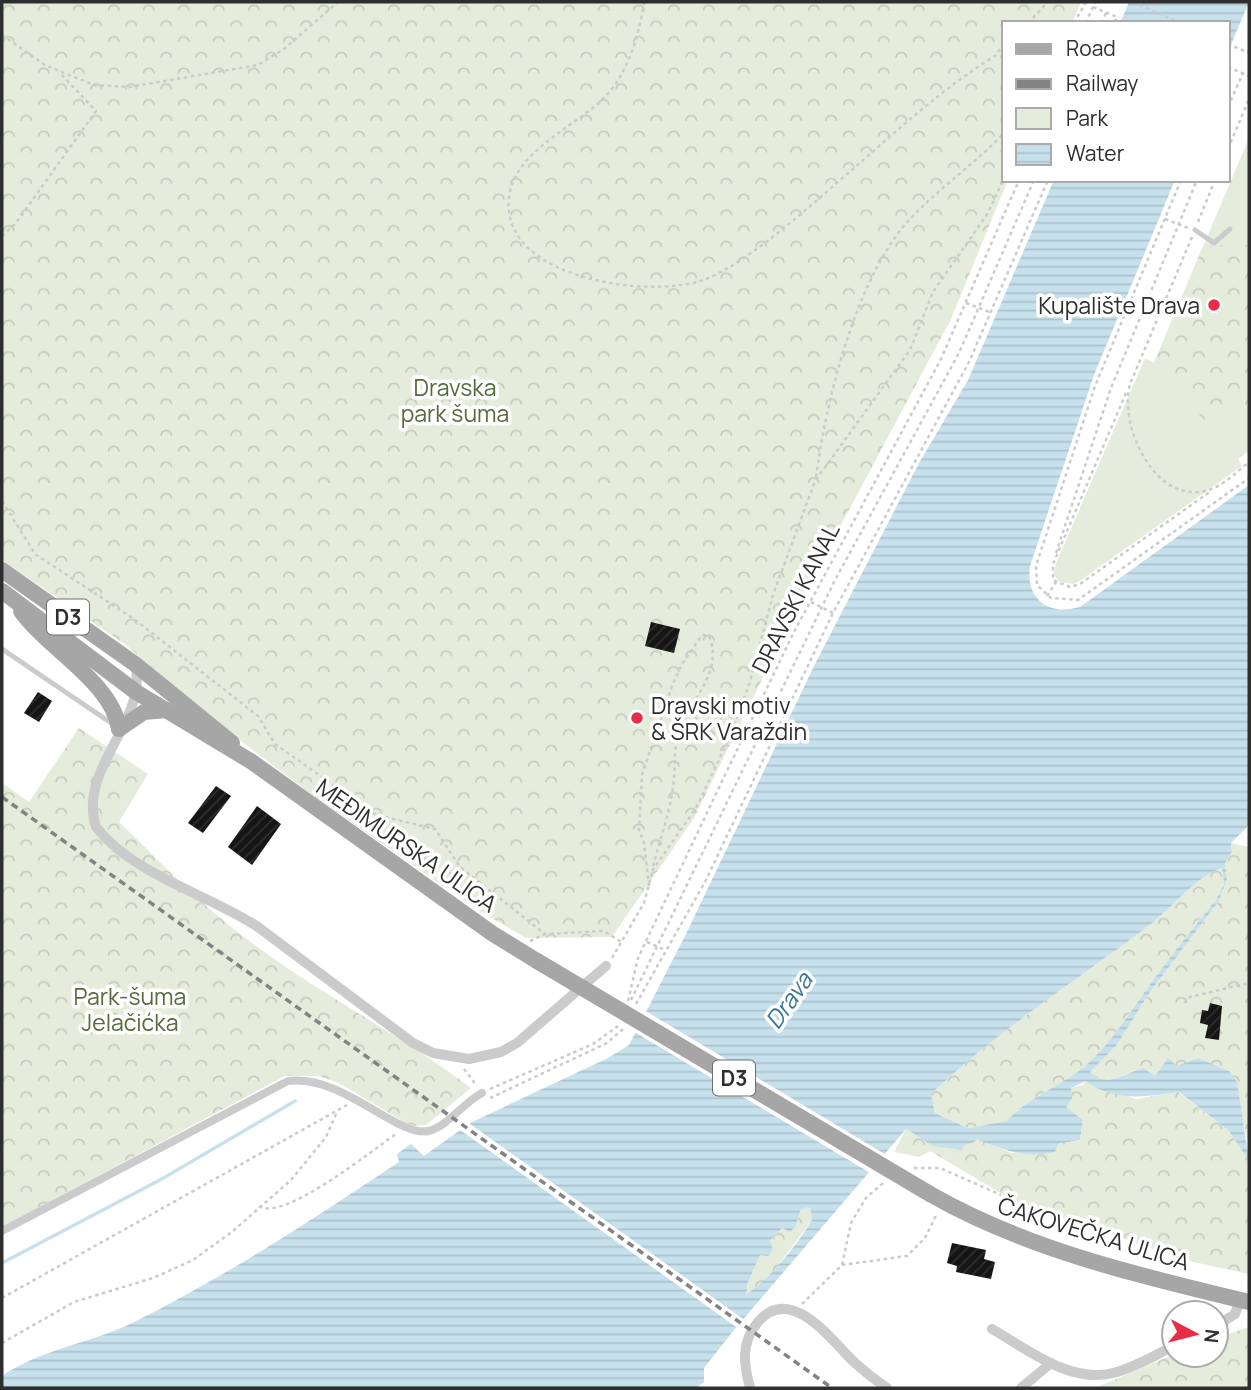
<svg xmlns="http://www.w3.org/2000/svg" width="1251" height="1390" font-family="Manrope,sans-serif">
  <defs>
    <pattern id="forest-crowns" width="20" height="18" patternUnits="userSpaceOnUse" patternTransform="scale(1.75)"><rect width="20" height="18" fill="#e6ecdc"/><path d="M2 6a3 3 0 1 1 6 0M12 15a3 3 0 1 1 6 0" fill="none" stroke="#c6cbbd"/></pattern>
    <pattern id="water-rules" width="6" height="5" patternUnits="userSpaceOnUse" patternTransform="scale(1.75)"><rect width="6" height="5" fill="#c7e1ec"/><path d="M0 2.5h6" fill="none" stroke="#abc1cb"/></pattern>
    <pattern id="building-hatch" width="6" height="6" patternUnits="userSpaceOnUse" patternTransform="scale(1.75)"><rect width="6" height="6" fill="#151515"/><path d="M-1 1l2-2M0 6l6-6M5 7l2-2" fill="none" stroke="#2f2f2f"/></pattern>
  </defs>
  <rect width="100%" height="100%" fill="#fff"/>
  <polygon fill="#e6ecdc" points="1249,138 1249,451 1238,459 1242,466 1081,580 1074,584 1060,582 1053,574 1057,561 1145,358 1154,363"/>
  <g fill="url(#forest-crowns)">
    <polygon points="2,2 1081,2 1072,23 1004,23 1004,180 1008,180 951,319 802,598 694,818 612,937 526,938 478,910 312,795 217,723 126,645 2,560"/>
    <polygon points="1249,245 1249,398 1246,408 1205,421 1154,363 1203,246"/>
    <path d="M79 728 148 774 119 822C154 855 187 891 224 921 301 985 392 1028 471 1088L426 1125 411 1126 339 1083 319 1076H285L2 1227V783L29 802Z"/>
    <path d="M1231 843 1249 847V1146L1229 1071 1199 1058 1155 1077 1143 1068C1123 1073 1108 1089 1090 1072L1116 1046 1150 992 1219 901 1227 879 1225 863 1232 852Z"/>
    <path d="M1222 868 1224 884 1216 900C1192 929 1168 959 1146 990 1127 1017 1110 1044 1085 1066 1064 1084 1024 1100 1007 1121L968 1128 935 1113 931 1094C998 1030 1078 980 1151 924 1174 906 1194 878 1222 868Z"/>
    <path d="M1086 1080 1136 1099 1178 1092 1229 1131 1249 1161V1274L1189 1261 1014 1201 930 1151 919 1157 894 1152 906 1129C929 1144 949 1154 975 1138L1011 1153 1080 1140 1083 1120 1065 1107 1070 1088 1083 1085Z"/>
    <polygon points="810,1206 812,1220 772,1274 746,1296 748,1282 760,1254 773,1250 770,1241 782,1228 790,1231 796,1226 800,1211"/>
    <polygon points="1249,1327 1249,1388 1095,1388 1174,1354 1216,1355 1216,1338"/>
  </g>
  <g fill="url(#water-rules)" fill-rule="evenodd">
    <polygon points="1129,2 1249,2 1228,52 1228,23 1120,23"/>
    <path d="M1054 180H1175L1094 375 1030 566C1025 600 1050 616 1080 607L1249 485V825L1231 843 1232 852 1225 863 1227 879 1219 901 1150 992 1116 1046 1090 1072C1108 1089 1124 1073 1143 1068L1155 1076 1168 1058 1177 1066 1199 1058 1229 1071 1237 1082 1249 1161 1229 1131 1179 1092C1146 1097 1114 1102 1086 1081L1071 1088 1072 1098 1066 1107 1083 1120 1080 1140 1058 1144 1055 1152C1025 1159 1004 1150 976 1139L975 1142 964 1145 962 1150 933 1146 906 1129 734 1330 704 1368V1382L696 1388H2V1376C43 1348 90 1344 134 1322 227 1276 313 1219 399 1162L397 1154 411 1144 424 1156 470 1123 608 1058 629 1045 686 934 814 666 919 463 968 380ZM1222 868 1224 884 1216 900C1192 929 1168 959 1146 990 1127 1017 1110 1044 1085 1066 1064 1084 1024 1100 1007 1121L968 1128 935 1113 931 1094C998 1030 1078 980 1151 924 1174 906 1194 878 1222 868ZM810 1206 812 1220C793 1250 773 1275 746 1295L748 1282 760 1255 768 1256 773 1250 770 1241 782 1228 790 1232 796 1226 800 1211Z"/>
  </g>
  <g fill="#fff">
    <polygon points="644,1010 888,1156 872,1174 633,1031"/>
    <polygon points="466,1121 746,1321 739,1329 456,1127"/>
  </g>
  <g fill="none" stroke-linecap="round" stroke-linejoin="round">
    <polyline stroke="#c7e1ec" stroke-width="3.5" points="2,1263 160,1180 295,1101"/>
  </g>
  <g fill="url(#building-hatch)">
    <polygon points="651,622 680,629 674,653 645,646"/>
    <polygon points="38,692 52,701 39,722 24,713"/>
    <polygon points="216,786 231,796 203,833 188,823"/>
    <polygon points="257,806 281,824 252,865 228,847"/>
    <polygon points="1210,1003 1222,1006 1219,1040 1205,1038 1208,1025 1200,1023 1202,1010 1208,1011"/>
    <polygon points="952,1243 986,1250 984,1259 995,1262 991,1279 956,1272 957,1266 947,1263"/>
  </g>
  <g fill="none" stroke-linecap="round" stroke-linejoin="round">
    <g stroke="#cbcbcb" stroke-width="2.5" stroke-dasharray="3.5 3.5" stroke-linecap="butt">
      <path d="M644 2C640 31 630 66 611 90 582 126 513 148 509 199 501 280 653 300 706 279 751 261 817 200 854 168 899 129 944 87 995 56L1004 44"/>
      <polyline points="1133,2 1180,23"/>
      <polyline points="1093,7 1117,17 1114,23"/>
      <polyline points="1028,23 1048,2"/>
      <polyline points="1074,23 1086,2"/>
      <polyline points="1086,23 1095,2"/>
      <polyline points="1102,23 1106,13"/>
      <polyline points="2,35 45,65 94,85 129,87 258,65 284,49 338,2"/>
      <polyline points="1228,44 1249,53"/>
      <polyline points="1228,67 1249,76"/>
      <polyline points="1228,107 1243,73"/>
      <polyline points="1228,149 1249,99"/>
      <polyline points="1181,180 1095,386 1036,566 1037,585 1051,598 1078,600 1249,478"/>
      <polyline points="1165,219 1188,228"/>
      <polyline points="1198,222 1215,180"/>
      <polyline points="2,236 16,223 96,111 59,72"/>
      <path d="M1192 237 1130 384C1119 423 1151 497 1199 492 1220 490 1234 474 1249 462"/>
      <polyline points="966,303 992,313"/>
      <polyline points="1126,393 1053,564 1053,580 1070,587 1080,584 1211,491"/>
      <path d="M816 477C826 401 856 277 910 219 939 188 975 164 1004 133"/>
      <polyline points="2,501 35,554 134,619 258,716 275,744 376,815 435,829 460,867 545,934 604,931 623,943"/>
      <polyline points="1056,553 1111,388 1197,180"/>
      <polyline points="1047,596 1056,582"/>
      <polyline points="811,602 833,613"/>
      <polyline points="652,871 696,808 727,743 749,685 773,595 815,481 910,350 933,292 988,213 1004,178"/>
      <path d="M649 886 644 843 639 830 642 775 672 686 682 664 702 635 709 636C724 671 691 700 679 729 673 747 676 770 673 788 669 815 660 840 653 866"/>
      <polyline points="530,941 545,934"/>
      <polyline points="647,942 665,950"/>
      <polyline points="612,958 644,903 652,873"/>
      <polyline points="631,1000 835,580 959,353 1034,180"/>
      <polyline points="628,1001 638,958 725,775 794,632 941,359 1019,180"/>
      <polyline points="1184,1003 1190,997 1249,983"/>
      <polyline points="636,1004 706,880 833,613 969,362 1048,180"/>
      <polyline points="464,1069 477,1086"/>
      <polyline points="490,1089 593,1044 618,1026"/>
      <polyline points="490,1098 607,1043 623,1029"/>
      <polyline points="914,1168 940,1168 1001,1195"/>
      <path d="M259 1206C282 1223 374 1149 396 1134"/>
      <polyline points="842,1265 907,1256 925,1238 937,1213"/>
      <polyline points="2,1298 347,1105"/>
      <polyline points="802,1304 842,1265 851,1223 866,1198 883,1183"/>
      <polyline points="2,1343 74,1302 153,1278 193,1260 233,1231 291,1180 326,1137 337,1112"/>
    </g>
    <g stroke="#cbcbcb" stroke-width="5">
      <polyline points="1195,230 1214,243 1230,229"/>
      <polyline points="2,649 114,725"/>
    </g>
    <path stroke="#cbcbcb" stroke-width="8" d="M2 1231 288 1081C343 1074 397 1138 429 1131 449 1125 463 1103 482 1093"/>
    <g stroke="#cbcbcb" stroke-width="10">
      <path d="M135 664C149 721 77 768 96 827 133 875 208 894 258 927L413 1043 433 1053 469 1059 501 1052 517 1043 606 966"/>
      <polyline points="1216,1326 1235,1314 1240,1300"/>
      <path d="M992 1329C1027 1349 1070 1384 1113 1373 1134 1368 1155 1355 1174 1346"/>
      <path d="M750 1388C744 1365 740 1343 758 1322 791 1283 832 1341 853 1361 864 1371 875 1380 887 1388"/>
      <polyline points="1021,1388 1051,1363"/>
    </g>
    <g stroke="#a6a6a6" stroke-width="16">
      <polyline points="2,570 135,664 232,743"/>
      <polyline points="2,591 136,692 252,762 493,934 537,961"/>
      <path d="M21 611C48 649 113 683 119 729"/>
      <polyline points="119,729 144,712 166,710"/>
      <path d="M930 1194C1028 1250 1140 1276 1249 1302"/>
    </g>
    <polyline stroke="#838383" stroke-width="3.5" stroke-dasharray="7 5" stroke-linecap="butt" points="2,797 832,1388"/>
    <polyline stroke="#a6a6a6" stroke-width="16" points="537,961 930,1194"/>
  </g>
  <g fill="#e92d48" stroke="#fff" stroke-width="2.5">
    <circle cx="1214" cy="305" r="7"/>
    <circle cx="637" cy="718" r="7"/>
  </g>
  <g text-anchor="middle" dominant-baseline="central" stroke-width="7" stroke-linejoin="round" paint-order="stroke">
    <g fill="#fff" stroke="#6d6d6d" stroke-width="2">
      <rect x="47" y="599.5" width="42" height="35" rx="5"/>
      <rect x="713" y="1060.5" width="42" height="35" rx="5"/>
    </g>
    <g font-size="21" font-weight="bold" fill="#2e2e2e">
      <text x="68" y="617">D3</text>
      <text x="734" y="1078">D3</text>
    </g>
    <g font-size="23" fill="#2e2e2e" stroke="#fff" text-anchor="end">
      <text x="1200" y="305">Kupalište Drava</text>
      <text x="651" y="705" text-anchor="start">Dravski motiv<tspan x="651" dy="26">&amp; ŠRK Varaždin</tspan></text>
    </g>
    <g font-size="23" fill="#556b3b" stroke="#fff">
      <text x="455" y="387">Dravska<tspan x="455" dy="26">park šuma</tspan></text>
      <text x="130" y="996">Park-šuma<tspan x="130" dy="26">Jelačićka</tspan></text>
    </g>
    <g font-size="23" fill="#2e2e2e" stroke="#fff">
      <text transform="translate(795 598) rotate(-63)">DRAVSKI KANAL</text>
      <text transform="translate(407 845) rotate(35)">MEĐIMURSKA ULICA</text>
      <text transform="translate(1094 1233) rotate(17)">ČAKOVEČKA ULICA</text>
    </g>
    <g font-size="24" font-style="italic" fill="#3b7692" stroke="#fff">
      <text transform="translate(788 1000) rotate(-55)">Drava</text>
    </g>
  </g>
  <rect width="1251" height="1390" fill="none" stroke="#2e2e2e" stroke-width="7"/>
  <rect x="1002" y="21" width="228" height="161" fill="#ffffff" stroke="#ababab" stroke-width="2"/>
  <rect x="1016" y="44" width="35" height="10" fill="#a6a6a6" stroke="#ababab" stroke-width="2"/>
  <text x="1066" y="56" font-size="21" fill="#2e2e2e">Road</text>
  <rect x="1016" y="79" width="35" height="10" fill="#838383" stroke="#ababab" stroke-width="2"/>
  <text x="1066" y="91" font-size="21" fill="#2e2e2e">Railway</text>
  <rect x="1016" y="108" width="35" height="21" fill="#e6ecdc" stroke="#ababab" stroke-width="2"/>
  <text x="1066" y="126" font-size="21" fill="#2e2e2e">Park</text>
  <rect x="1016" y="144" width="35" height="21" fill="url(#water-rules)" stroke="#ababab" stroke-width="2"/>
  <text x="1066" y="161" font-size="21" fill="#2e2e2e">Water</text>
  <g transform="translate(1195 1334) rotate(97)"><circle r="33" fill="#ffffff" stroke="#ababab" stroke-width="2"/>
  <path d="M0-5L12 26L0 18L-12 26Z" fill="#e92d48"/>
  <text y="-10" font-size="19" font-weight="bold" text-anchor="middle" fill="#2e2e2e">N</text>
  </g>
</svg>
